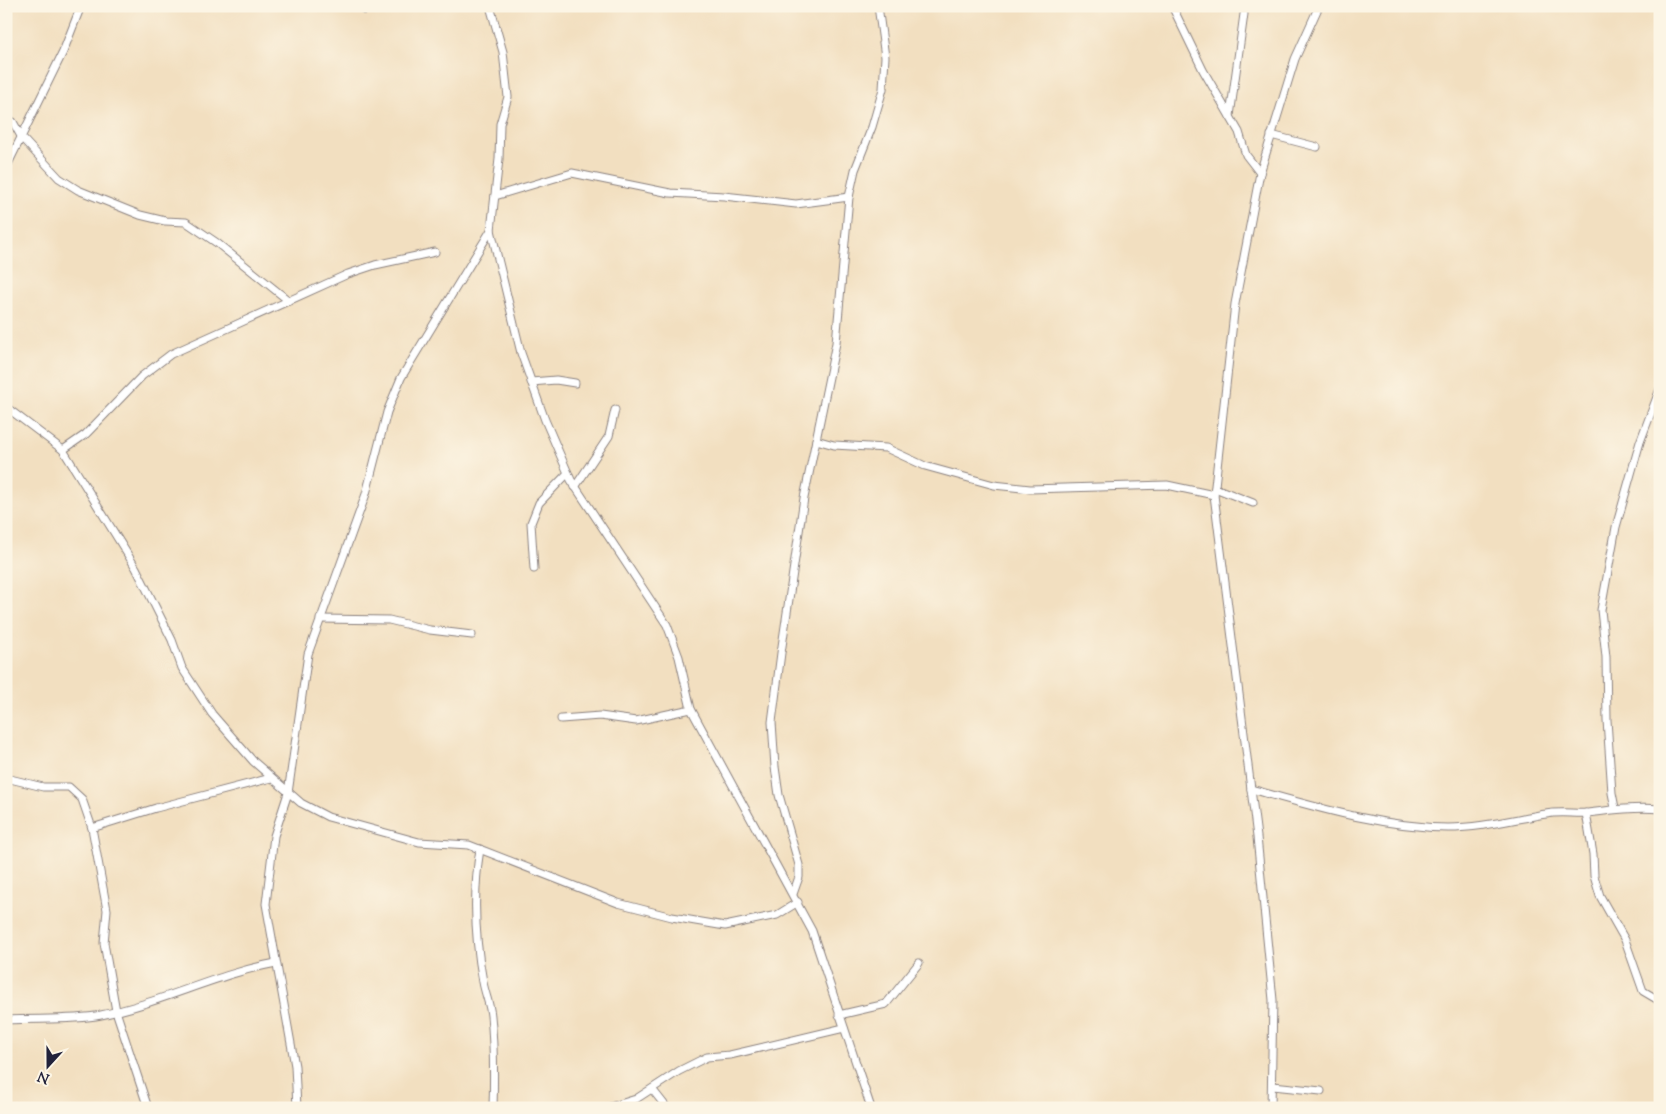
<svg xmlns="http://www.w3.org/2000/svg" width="1666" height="1114" font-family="'Sorts Mill Goudy',serif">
  <rect width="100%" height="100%" fill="#fcf5e5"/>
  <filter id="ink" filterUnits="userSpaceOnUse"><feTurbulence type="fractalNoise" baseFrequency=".02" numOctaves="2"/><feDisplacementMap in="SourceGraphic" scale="10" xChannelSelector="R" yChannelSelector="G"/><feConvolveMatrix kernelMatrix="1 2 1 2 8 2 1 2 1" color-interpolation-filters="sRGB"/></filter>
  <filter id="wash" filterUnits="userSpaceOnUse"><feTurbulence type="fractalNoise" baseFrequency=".0096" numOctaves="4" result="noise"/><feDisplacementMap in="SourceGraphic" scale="20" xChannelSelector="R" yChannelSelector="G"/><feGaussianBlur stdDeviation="1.12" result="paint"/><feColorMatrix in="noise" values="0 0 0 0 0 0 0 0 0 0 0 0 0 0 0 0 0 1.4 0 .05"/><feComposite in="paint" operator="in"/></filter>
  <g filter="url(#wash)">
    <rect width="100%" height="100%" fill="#f2dfc0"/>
  </g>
  <g filter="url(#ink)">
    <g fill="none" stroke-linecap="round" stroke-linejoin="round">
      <g stroke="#8a807e" stroke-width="9">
        <g id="minor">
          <polyline points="490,6 503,52 508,97 500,124 499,159 491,230 521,353 545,420 571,480 667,625 679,657 691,709 812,931 871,1108"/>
          <polyline points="1172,6 1203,70 1239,132 1246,155 1260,173"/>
          <polyline points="364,10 381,6"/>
          <polyline points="1230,116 1244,14"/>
          <polyline points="6,118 13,122 22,138 59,178 78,190 140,215 165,221 186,222 217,243 289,301"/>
          <polyline points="1271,135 1317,147"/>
          <polyline points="6,168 63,52 81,6"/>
          <polyline points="495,196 572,173 670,193 724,196 796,204 849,197"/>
          <polyline points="531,382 556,380 575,383"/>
          <polyline points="6,407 63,450 136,568 172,640 182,668 212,714 253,761 301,803 328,817 419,842 469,845 618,903 672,917 725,926 777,915 798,902"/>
          <polyline points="816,440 834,445 886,448 925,466 994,485 1030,489 1167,485 1214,495"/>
          <polyline points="63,450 86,434 142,376 171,354 348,274 375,265 435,252"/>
          <polyline points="575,487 609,436 615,410"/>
          <polyline points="1215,488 1253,503"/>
          <polyline points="534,569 531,523 539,503 568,473"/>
          <polyline points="320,619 389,620 430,630 472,635"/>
          <polyline points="561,719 600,716 636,721 691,709"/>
          <polyline points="6,778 43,787 69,787 82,799 92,828 107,910 104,943 116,1011 148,1108"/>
          <path d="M1251 789C1316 807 1381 827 1448 828 1481 828 1514 819 1546 814 1560 811 1574 814 1588 813 1612 810 1635 807 1660 809"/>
          <polyline points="1615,808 1612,793 1607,720 1606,657 1601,610 1616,527 1640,442 1660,389"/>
          <polyline points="1586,813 1593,854 1594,876 1600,896 1625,940 1643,991 1660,1001"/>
          <polyline points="92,828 156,808 271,778"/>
          <path d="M480 849C473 892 475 939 483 982 485 994 490 1004 491 1016 494 1046 494 1077 493 1108"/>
          <polyline points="793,894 799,877 799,865 779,795 775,767 772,722 781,653 804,498 836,343 849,197 855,170 872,127 883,89 885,57 878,6"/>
          <polyline points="839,1015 886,1004 919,963"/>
          <path d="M6 1020C38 1018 70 1021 101 1015 161 1003 216 974 276 963"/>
          <polyline points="1273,1086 1321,1091"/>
          <polyline points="652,1089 667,1108"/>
          <polyline points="297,1108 295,1066 266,904 274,836 288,793 308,654 366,494 387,412 401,378 491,230"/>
          <polyline points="607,1108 636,1099 679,1071 707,1057 730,1055 844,1028"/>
          <polyline points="1271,1108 1273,1000 1257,837 1214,495 1235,304 1260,173 1295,59 1319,6"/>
        </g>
      </g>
      <use href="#minor" stroke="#fff" stroke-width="7"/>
    </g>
  </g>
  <rect width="1666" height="1114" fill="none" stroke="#fcf5e5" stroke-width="25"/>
  <g transform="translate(48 1066) rotate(201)" stroke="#fcf5e5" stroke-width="4" paint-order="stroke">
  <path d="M0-4L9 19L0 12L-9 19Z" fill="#22223b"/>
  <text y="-8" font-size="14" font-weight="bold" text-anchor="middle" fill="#22223b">N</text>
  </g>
</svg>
